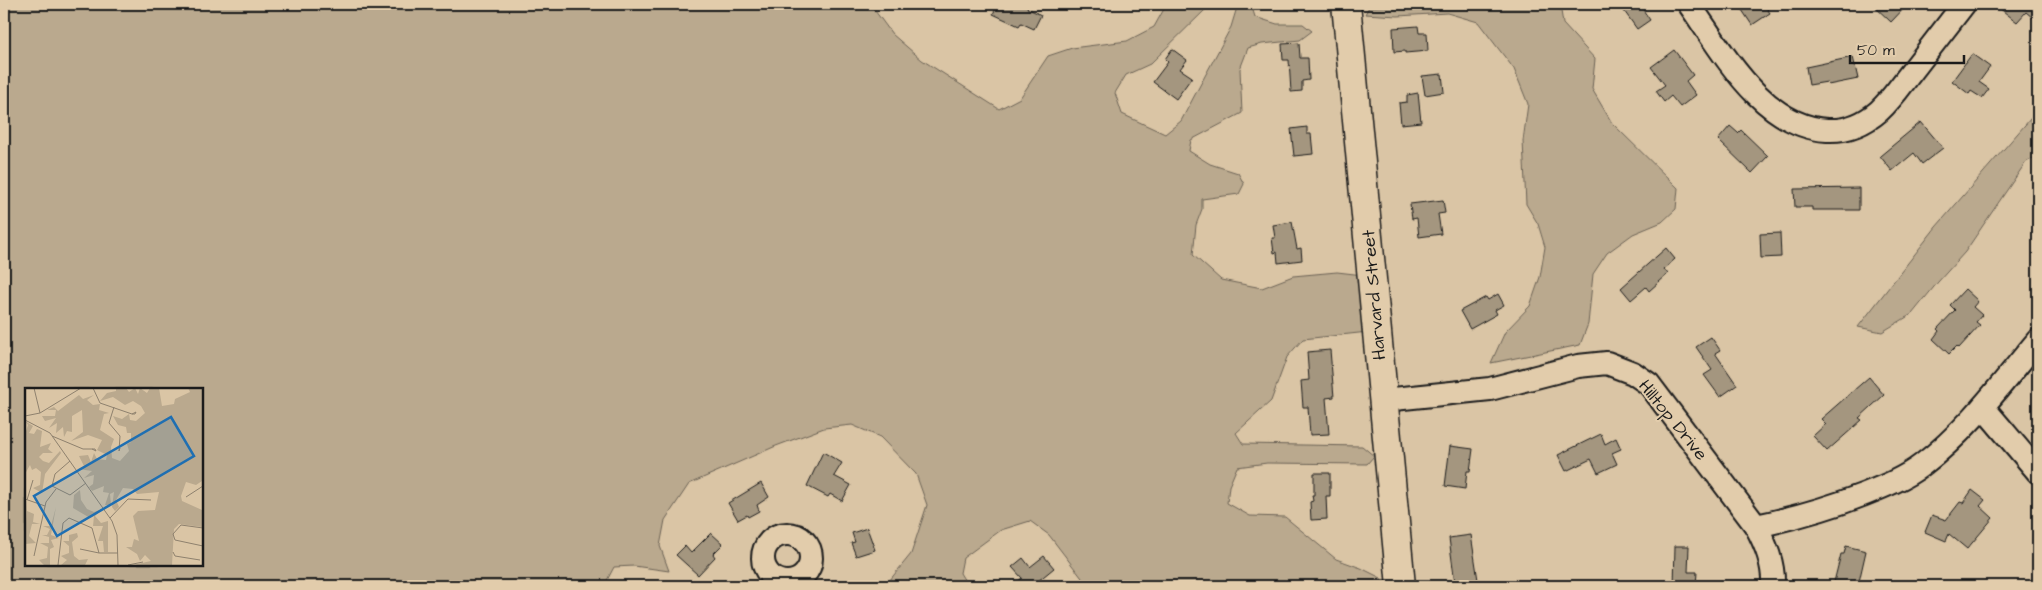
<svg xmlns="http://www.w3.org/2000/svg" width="2042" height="590" font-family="'Architects Daughter',sans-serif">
  <rect width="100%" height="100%" fill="#dac5a5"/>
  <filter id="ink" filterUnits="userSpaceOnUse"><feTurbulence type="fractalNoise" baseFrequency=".02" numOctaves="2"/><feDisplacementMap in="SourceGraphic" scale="10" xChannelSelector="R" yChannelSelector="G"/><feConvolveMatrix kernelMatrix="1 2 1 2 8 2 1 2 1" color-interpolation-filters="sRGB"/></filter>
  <g filter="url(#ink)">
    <g fill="#baa98e" stroke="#6b6255" fill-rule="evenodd">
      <path d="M4 4H870L892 34 922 60 999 109 1020 98 1048 56 1072 48 1127 41 1154 27 1164 9V4H1211L1150 64 1126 75 1115 93 1122 114 1165 134 1181 121 1231 27 1238 4H1251L1255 17 1277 24H1303L1312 31 1300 40 1262 44 1248 48 1240 69 1242 113 1191 140 1189 151 1210 164 1238 173 1244 184 1239 194 1202 199V209L1196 225 1193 255 1221 280 1262 288 1293 276 1337 272 1363 275 1368 332 1303 339 1287 357 1271 401 1236 433 1243 444 1362 446 1374 456 1367 464 1267 463 1237 467 1229 486 1227 503 1250 516 1285 517 1336 559 1361 568 1381 578 1382 586H1332L1326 583 1307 586H1088L1049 535 1030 521 1001 530 963 558 960 573 968 586H885L911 554 927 505 916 474 880 437 852 425 824 428 776 446 689 484 665 520 660 546 669 571 634 566 614 567 604 586H4ZM26 389H201V564H26Z"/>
      <polygon points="1416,4 1560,4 1563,24 1595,59 1592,89 1612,123 1678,188 1676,209 1662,222 1633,234 1607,253 1593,274 1588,324 1580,345 1491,363 1505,332 1530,306 1540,277 1545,247 1538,224 1526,204 1523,141 1528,104 1514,69 1478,22 1447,13 1398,16 1365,14 1369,7"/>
      <polygon points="2038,110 2038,156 2026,162 1965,252 1938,282 1912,314 1882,332 1858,327 1936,227"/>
    </g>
    <g fill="#a4967f" stroke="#1c1c1c">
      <polygon points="998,4 1029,4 1027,8 1041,15 1034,29 1021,23 1019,26 993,14"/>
      <polygon points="1619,4 1639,4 1650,20 1637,29"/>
      <polygon points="1738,4 1764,4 1770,13 1752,25"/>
      <polygon points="1872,4 1908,4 1891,22"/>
      <polygon points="1994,4 2038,4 2038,11 2033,18 2026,12 2017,22"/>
      <polygon points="1418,26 1419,33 1427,33 1428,51 1405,53 1405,51 1394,52 1393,28"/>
      <polygon points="1299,43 1300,58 1308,58 1309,80 1302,81 1302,91 1291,92 1289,60 1283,60 1282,44"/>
      <polygon points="1172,49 1187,60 1180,69 1192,77 1176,99 1153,82 1168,62 1165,59"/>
      <polygon points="1674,50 1693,75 1686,81 1696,95 1680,107 1671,96 1664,102 1656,91 1665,85 1651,67"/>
      <polygon points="1972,54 1990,67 1979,82 1989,89 1982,98 1971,91 1969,94 1952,81"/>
      <polygon points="1853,57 1858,79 1828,85 1827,82 1809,85 1806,67"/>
      <polygon points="1442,74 1444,92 1425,95 1422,76"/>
      <polygon points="1418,93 1421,122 1401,124 1399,103 1407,102 1407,95"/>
      <polygon points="1921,122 1943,148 1922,164 1914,153 1892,171 1880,156"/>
      <polygon points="1730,126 1738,133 1741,130 1768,156 1752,173 1718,140"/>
      <polygon points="1307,127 1307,134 1311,134 1313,154 1294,156 1291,129"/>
      <polygon points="1859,188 1859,210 1812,210 1812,207 1795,207 1794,189"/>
      <polygon points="1443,200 1445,213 1438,214 1441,234 1419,237 1417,218 1412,219 1410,204"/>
      <polygon points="1292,222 1297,249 1301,248 1302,260 1278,263 1277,252 1274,253 1272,238 1275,238 1273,225"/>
      <polygon points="1780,233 1781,257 1761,258 1760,234"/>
      <polygon points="1666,248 1675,259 1664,269 1668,274 1649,291 1646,287 1631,300 1621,288"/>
      <polygon points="1965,289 1978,301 1973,307 1982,315 1976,322 1980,325 1959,348 1957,346 1949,354 1933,339 1939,331 1937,329 1955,310 1950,305"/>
      <polygon points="1498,294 1504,305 1495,310 1497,314 1470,329 1460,311 1486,297 1488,300"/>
      <polygon points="1711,337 1720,350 1715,353 1737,385 1720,397 1704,375 1712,370 1696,347"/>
      <polygon points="1330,350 1334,397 1326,398 1329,434 1310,435 1308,407 1303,407 1301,381 1309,380 1307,352"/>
      <polygon points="1869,377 1884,395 1859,418 1862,420 1827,451 1813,436 1826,424 1821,419"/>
      <polygon points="1601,434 1605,444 1616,438 1621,449 1612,453 1617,464 1598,473 1591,459 1566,471 1558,455"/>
      <polygon points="1450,446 1473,449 1470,471 1467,471 1465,489 1445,486"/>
      <polygon points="823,452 842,463 834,476 851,485 842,501 830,494 828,497 807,486"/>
      <polygon points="1314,473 1330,473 1330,496 1326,496 1327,519 1311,520 1310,502 1313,501 1312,495 1314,495"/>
      <polygon points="761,483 769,497 757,505 759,511 748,517 747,515 738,520 728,503"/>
      <polygon points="1972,490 1985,500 1980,506 1993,518 1967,549 1949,534 1946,541 1925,532 1932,515 1946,520 1960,502 1963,503"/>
      <polygon points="867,528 875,550 856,556 851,543 855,542 852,533"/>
      <polygon points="711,533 723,544 713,554 715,557 698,575 676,555 685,546 691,553"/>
      <polygon points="1471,535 1478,580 1455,583 1449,538"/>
      <polygon points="1675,546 1689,546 1688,572 1697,572 1696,586 1674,586"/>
      <polygon points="1846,546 1866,551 1858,586 1833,586 1841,554 1844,554"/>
      <polygon points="1044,556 1054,568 1032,586 1012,586 1022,578 1012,567 1023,558 1030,567"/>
    </g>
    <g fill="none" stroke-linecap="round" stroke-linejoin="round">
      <g stroke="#1c1c1c" stroke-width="26">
        <g id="minor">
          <path d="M1689 4C1723 52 1762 126 1827 130 1846 131 1864 124 1879 111 1892 99 1902 84 1913 70 1930 48 1947 26 1964 4"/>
          <path d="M1384 400 1490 389 1578 366 1607 363 1633 373 1649 384 1756 526C1766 545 1774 564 1773 586"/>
          <polyline points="1983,407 2038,472"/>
          <path d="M1756 526C1794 518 1829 508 1865 494 1885 486 1905 478 1922 465 1968 430 2002 383 2038 340"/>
          <circle cx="787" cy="558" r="24"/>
        </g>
      </g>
      <g stroke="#1c1c1c" stroke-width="31">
        <polyline id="major" points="1346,4 1401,586"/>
      </g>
      <use href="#minor" stroke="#e2ccab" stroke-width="22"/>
      <use href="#major" stroke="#e2ccab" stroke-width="28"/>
    </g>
  </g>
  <g text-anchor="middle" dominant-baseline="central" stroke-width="4" stroke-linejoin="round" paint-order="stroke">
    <g font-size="18" fill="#1c1c1c" stroke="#e2ccab">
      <text transform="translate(1374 295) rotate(-95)">Harvard Street</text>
      <text transform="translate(1673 420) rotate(51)">Hilltop Drive</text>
    </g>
  </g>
  <g transform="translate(25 388)">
    <rect width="178" height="178" fill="#dac5a5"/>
    <path d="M91 0H101L104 4 110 0 113 6 115 0 122 5 125 0H134L137 18 149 16 150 11 165 4 163 0H177V93L171 97 161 94 156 108 157 113 177 122V139L154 136 149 141 147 177H108L126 173 120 167 115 173 112 166 101 159H107L109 151 114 153 108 128 113 123 130 122 134 104 112 106 108 101 98 100 91 112 94 119 90 123 87 119 89 104 85 106 86 117H80L84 105 78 104 79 98 67 103 64 99 68 96 69 87 59 90 67 83 53 81 59 78 54 68 63 67 66 74 69 65 72 71 81 72 82 67 72 62 77 52 63 47 46 53 58 44 57 22 47 28V44L42 43 39 49 38 39 31 45 32 35 24 40 31 30 20 33 17 28H30L31 22H22L29 19 33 23 54 7 58 11 69 7 62 12 68 17 75 16 74 22 84 25 79 26 75 42 89 51 86 59 87 70 95 73 104 63 102 56 106 54V45H102L101 39 93 37 88 28 97 31 104 26 105 32 111 33 120 25 116 18 108 13 100 17 88 9 75 13 82 5 91 3ZM0 33 8 38 4 45 9 46 12 41 17 43 15 59 26 55 23 61 28 65H18L14 69 18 73 24 75 35 63 36 65 20 86 17 105 8 100 15 97 16 84 11 80 7 82 5 77 0 86V46L3 37ZM55 102 56 112 62 121 69 124 77 121 70 128 76 135 83 133V164H79L78 153H73L78 138H68L69 128 65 130 48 120 49 107ZM2 113V123L9 126 8 134 15 136H7L4 148 11 155 0 156ZM31 119 26 147 34 150 26 152 29 159 25 161V177H19L14 172 22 170 23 159 15 155H24V149L17 147H22L25 141 18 138H26ZM52 145 53 149 47 154 49 168 54 172 63 171 60 177H36L42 172 36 168 44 165V158L38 153H44V147Z" fill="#baa98e"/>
    <path fill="none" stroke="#8e816e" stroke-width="1" d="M9 0 15 25M68 0 75 15 107 26 111 24 110 26H107M89 19 84 35 95 48 94 63 95 60M0 28 15 25 56 0M0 32 25 45 87 133 92 147 93 177M27 48 58 61H70L71 63 67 61M45 73 30 86 27 98 45 107 61 95M161 109 178 98M0 111 20 118M2 112 8 92M85 130 103 111 126 112M178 140 156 137 148 146 150 152 178 158M55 161 74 165M148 164 150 168 175 172M9 168 21 114 31 101M33 177 38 135 44 130 67 140 74 165H93M103 177 118 174"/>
    <path fill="#1f6fb2" fill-opacity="0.15" stroke="#1f6fb2" stroke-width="2.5" d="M146 29 169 68 32 148 9 108Z"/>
    <rect width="178" height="178" fill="none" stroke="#1c1c1c" stroke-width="2.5"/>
  </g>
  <rect width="2042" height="590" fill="none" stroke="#e2ccab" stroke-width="20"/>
  <rect x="10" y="10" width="2022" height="570" fill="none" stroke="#1c1c1c" stroke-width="2" filter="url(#ink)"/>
  <path d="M1850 55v8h114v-8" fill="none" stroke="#1c1c1c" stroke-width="2.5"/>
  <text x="1857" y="55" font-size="15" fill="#1c1c1c" stroke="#e2ccab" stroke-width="4" paint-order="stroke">50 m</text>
</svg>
